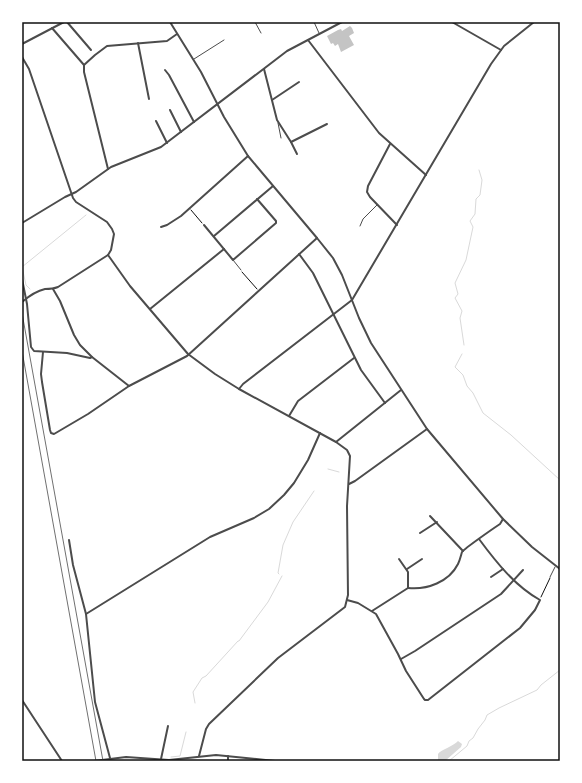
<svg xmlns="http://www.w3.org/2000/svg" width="582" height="783" font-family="'Noto Sans',sans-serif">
  <rect width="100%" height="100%" fill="#fff"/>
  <path fill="#d9d9d9" d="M458 741 462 744 461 747 445 761H438C438 760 438 755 438 754 440 750 454 746 458 741Z"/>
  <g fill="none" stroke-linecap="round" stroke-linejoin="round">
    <g stroke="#d9d9d9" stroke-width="1">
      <polyline points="30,289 26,285 22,267 86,215"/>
      <polyline points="464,345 460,318 462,311 455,298 458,294 455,283 466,260 473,227 470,221 475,214 476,199 480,195 482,180 479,170"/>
      <polyline points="462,354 455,367 463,375 467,386 473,393 483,413 511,435 560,480"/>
      <polyline points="328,469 339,472"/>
      <polyline points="279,574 278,573 283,545 293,522 314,491"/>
      <polyline points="195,703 193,692 202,678 206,676 238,641 239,641 268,602 282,576"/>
      <polyline points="171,757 180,756 186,732"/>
      <polyline points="449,761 467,746 469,741 473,738 478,729 485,720 487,715 499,708 537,690 541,685 560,670"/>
    </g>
  </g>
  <polygon fill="#c4c4c4" points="350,26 352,28 354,33 349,36 354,45 341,52 338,44 335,46 333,43 331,44 327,36 338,30 341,29 342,31"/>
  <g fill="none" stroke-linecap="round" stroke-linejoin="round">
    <g stroke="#111" stroke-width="1">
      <polyline points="191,210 202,223"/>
      <polyline points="242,272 257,289"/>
      <polyline points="541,597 550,578"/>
    </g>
    <g stroke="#4c4c4c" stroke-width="1">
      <polyline points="255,22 261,33"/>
      <polyline points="314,22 319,33"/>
      <polyline points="194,59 224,40"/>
      <polyline points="278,123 281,138"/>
      <polyline points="360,226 363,219 377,205"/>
      <polyline points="233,260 241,270"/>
      <polyline points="550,577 555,567"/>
    </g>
    <g stroke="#4c4c4c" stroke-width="2">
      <polyline points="67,22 91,50"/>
      <polyline points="452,22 501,50"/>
      <polyline points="52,28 84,65"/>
      <polyline points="308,40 379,133 426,175"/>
      <polyline points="138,43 149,99"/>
      <polyline points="22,44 64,22"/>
      <path d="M22 57 29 69 73 198 76 202 107 222 112 229 114 234 111 250 108 255 58 287C53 289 50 289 45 289 36 291 29 296 22 302"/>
      <polyline points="264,69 277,120 291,142 297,154"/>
      <polyline points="165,70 169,75 194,122"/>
      <polyline points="272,100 299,82"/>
      <polyline points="170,110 181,132"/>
      <polyline points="156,121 167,143"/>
      <polyline points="291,142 327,124"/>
      <polyline points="390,144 368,186 367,192 370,197 397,225"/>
      <polyline points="108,169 84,72 84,65 95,55 107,46 167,41 177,34"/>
      <polyline points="22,223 65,197 76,192 111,167 161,147 287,51 342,22"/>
      <polyline points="204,225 233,260 276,223 276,221 257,199"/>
      <polyline points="161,227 167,225 181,216 248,156"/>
      <polyline points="214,236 273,186"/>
      <polyline points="299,254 313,273 361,370 385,403"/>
      <polyline points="108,255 130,286 188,354 215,374 239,389 336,442 347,450 350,456 347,506 348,595 345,607 278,658 209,724 206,729 199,756"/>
      <polyline points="22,279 27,304 31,347 34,351 67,353 90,358 92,357"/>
      <polyline points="53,289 60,301 74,335 80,345 92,357 129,386"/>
      <polyline points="150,309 224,249"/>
      <polyline points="43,352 41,374 42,382 50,430 51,433 54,434 88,414 129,386 187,356 317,238"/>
      <polyline points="239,389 243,384 352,300 491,64 504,46 534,22"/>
      <polyline points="289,416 298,401 354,358"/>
      <polyline points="336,442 401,390"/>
      <polyline points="349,484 355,481 427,429"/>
      <polyline points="430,516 463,551"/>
      <polyline points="420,533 437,522"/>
      <polyline points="69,540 73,565 86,614"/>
      <polyline points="399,559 408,572 408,588"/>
      <polyline points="407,569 422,559"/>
      <polyline points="491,577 503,569"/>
      <path d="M408 588C427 590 449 582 458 564 460 560 461 555 462 552 465 548 494 528 500 524L503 519"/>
      <path d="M347 600 358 603 376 614 398 654 406 671 424 699 425 700H428L520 628 535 610 540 600C515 586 496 562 479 539"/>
      <polyline points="372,611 408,588"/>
      <polyline points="401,659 415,651 501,594 523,570"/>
      <polyline points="22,700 62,761"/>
      <polyline points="228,756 228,761"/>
      <polyline points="110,758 95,702 86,614 210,537 254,518 269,509 284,495 294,483 308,460 320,433"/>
      <polyline points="161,759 168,726"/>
      <polyline points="94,761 126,757 169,760 216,755 275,761"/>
    </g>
    <polyline stroke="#4c4c4c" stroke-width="2" points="170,22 201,72 224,117 248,156 317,238 333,258 342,275 359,318 371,343 427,429 503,519 532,547 560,569"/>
    <g stroke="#707070" stroke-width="1">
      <polyline points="22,313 103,761"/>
      <polyline points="22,351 96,761"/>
    </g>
  </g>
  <rect width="582" height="783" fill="none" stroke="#ffffff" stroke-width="46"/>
  <rect x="23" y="23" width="536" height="737" fill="none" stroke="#111" stroke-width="1.5"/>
</svg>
